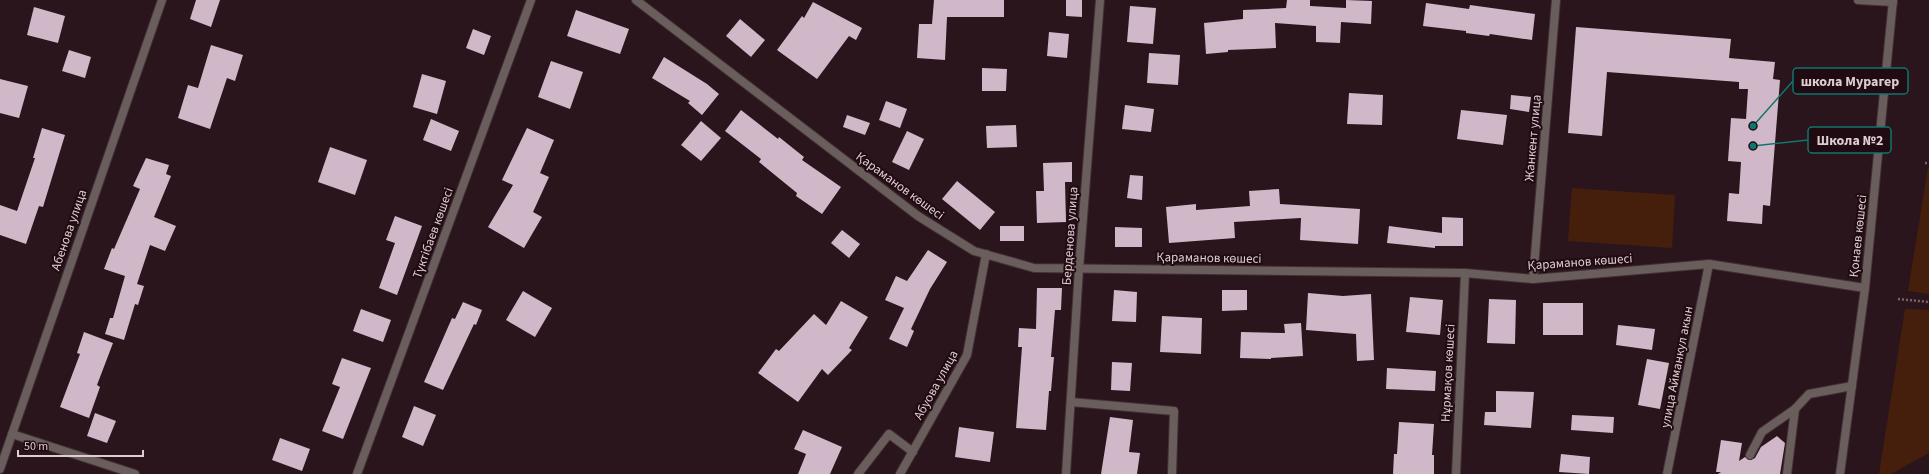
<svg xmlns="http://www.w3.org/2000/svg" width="1929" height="474" font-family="'Source Sans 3',sans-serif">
  <rect width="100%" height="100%" fill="#2a151c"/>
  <g fill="#451f0c">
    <polygon points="1928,168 1929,168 1929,294 1908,291"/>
    <polygon points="1572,188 1675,195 1672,248 1568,241"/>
    <polygon points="1905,309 1929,310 1929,453 1891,474 1879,474"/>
  </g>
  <g fill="#d1b8c9">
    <polygon points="196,0 220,0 211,27 190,19"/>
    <polygon points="934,0 1004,0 1004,17 947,17 945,60 917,58 919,24 932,24"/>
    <polygon points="1066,0 1082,0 1082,17 1066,16"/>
    <polygon points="1287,0 1310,0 1310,6 1346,8 1346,0 1372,1 1371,24 1341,22 1340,43 1316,42 1316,26 1275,23 1276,48 1228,50 1228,52 1206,54 1204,23 1243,19 1243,10 1286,8"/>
    <polygon points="813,2 862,28 856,40 849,36 817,79 777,50 802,16 804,18"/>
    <polygon points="1426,3 1469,9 1470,5 1535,14 1532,40 1490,34 1489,36 1466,33 1466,31 1423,26"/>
    <polygon points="1130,6 1156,8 1153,44 1127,42"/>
    <polygon points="34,7 65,16 58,43 27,35"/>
    <polygon points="576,10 629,29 620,54 567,36"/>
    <polygon points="740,19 765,40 751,57 726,36"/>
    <polygon points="1576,27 1731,39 1729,58 1775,62 1773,79 1780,80 1770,206 1763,205 1762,224 1727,221 1729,193 1739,194 1741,162 1728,161 1731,118 1746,119 1748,89 1739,89 1739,82 1607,72 1602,136 1568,133"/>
    <polygon points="473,29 491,36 484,55 466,48"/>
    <polygon points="1049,32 1069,34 1067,58 1047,56"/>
    <polygon points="211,45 243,55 235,81 227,78 210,129 178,118 188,85 198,88"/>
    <polygon points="69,50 91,57 85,78 62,71"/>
    <polygon points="1149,53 1180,55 1178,85 1147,83"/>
    <polygon points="664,57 707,84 719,94 702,115 688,103 690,101 652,78"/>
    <polygon points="551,61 583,72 570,109 538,97"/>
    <polygon points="982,68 1007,69 1006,91 982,91"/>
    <polygon points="422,74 446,81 437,114 413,107"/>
    <polygon points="0,79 28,86 19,118 0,113"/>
    <polygon points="1349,93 1383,95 1382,125 1347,124"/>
    <polygon points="1511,95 1531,97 1529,112 1510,109"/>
    <polygon points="886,101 907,109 900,128 879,120"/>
    <polygon points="1125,105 1154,109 1151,132 1122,129"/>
    <polygon points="741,110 778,139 779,137 804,157 802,160 841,187 822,214 796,196 797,193 759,162 761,159 725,131"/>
    <polygon points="1461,110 1507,115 1503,145 1457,139"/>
    <polygon points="847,115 870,123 865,135 843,127"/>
    <polygon points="431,119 459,131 451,151 423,140"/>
    <polygon points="701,121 721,138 701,161 681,145"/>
    <polygon points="1016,125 1017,147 987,148 986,126"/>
    <polygon points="42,128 65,135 43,207 39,206 26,244 0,235 0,205 17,211 35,158 33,158"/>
    <polygon points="527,128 554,140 540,173 549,177 533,212 542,217 524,248 488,227 513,185 502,180"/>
    <polygon points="907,131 924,139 909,170 892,162"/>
    <polygon points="330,147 367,160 355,195 318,182"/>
    <polygon points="146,158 169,165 166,174 171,176 154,217 176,226 165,251 150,245 137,284 144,286 138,305 135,304 124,340 105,334 110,318 113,318 125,276 104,269 112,248 114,249 140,189 133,186"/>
    <polygon points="1072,162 1072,182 1065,182 1066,222 1037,223 1036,191 1044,191 1043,163"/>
    <polygon points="1130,175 1143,176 1142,200 1127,198"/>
    <polygon points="957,181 995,212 980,230 942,199"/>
    <polygon points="1279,189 1280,204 1360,209 1358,244 1300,240 1301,218 1234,222 1235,238 1169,243 1166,207 1196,204 1196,210 1250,206 1249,191"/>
    <polygon points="395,216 422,226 397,295 379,288 395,243 386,240"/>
    <polygon points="1442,217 1463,218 1463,246 1435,246 1435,248 1387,243 1389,226 1442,233"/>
    <rect x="1000" y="226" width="24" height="15"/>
    <polygon points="1115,227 1142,228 1142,247 1115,247"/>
    <polygon points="842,230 860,244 849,258 831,243"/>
    <polygon points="928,250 947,262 930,289 911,329 914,331 907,347 889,339 904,308 885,300 896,276 907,281"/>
    <polygon points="1037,288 1062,288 1061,310 1055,310 1051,357 1054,357 1051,391 1049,391 1046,430 1016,428 1022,347 1018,347 1019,328 1036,329"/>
    <polygon points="1114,290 1137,292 1136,322 1112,321"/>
    <polygon points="1222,290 1247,290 1247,310 1222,311"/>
    <polygon points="523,291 552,308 535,337 506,320"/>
    <polygon points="1308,293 1343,296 1371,294 1374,360 1357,361 1356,334 1306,330"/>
    <polygon points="1410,297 1443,300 1440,335 1406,332"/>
    <polygon points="1489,299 1516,300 1515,344 1487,343"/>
    <polygon points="841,301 868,317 849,348 852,350 828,375 822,369 798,402 758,373 776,349 779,351 814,314 826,325"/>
    <polygon points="463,302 482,310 476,325 474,324 443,390 424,382 452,318 455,319"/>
    <rect x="1543" y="303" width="40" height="32"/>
    <polygon points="361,309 391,320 383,342 353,331"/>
    <polygon points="1162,316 1202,318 1201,354 1160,352"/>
    <polygon points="1301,323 1303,356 1271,358 1271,359 1240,358 1241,332 1285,333 1284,324"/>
    <polygon points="1618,325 1655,329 1652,350 1616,345"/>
    <polygon points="84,332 113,343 97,385 100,387 89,418 60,407 80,354 77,353"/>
    <polygon points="342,358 371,368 343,439 322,431 340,387 332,384"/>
    <polygon points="1647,359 1669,363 1660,409 1638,405"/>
    <polygon points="1112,362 1132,363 1130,391 1111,390"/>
    <polygon points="1387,368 1436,371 1435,391 1386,389"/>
    <polygon points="1496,391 1534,392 1531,428 1484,425 1485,412 1496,412"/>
    <polygon points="414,406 436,415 423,446 402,437"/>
    <polygon points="95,413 116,421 107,443 87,436"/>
    <polygon points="1572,415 1614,417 1613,433 1571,430"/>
    <polygon points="1110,417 1133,420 1129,452 1140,453 1137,474 1101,474"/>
    <polygon points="1399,422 1434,424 1432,455 1434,455 1434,474 1393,474 1394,454 1397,454"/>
    <polygon points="959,427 994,432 990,462 955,457"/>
    <polygon points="803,430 842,447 830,474 798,474 806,454 794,449"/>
    <polygon points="1777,436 1785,443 1780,474 1718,474 1721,472 1716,472 1721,440 1742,443 1739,461 1745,457 1751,460 1755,458 1761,447"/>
    <polygon points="280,438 310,449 302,471 272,460"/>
    <polygon points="1561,454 1590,457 1589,474 1559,472"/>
  </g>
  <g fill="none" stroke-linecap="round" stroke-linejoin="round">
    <g stroke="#432f35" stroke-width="10">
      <g id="service">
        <polyline points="1071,402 1174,411 1172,474"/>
        <polyline points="12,434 135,474"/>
        <polyline points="1750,455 1762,432 1795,409"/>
        <polyline points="858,474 889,434 913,452"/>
        <polyline points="1787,474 1795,409 1809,394 1852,386"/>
      </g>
    </g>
    <g stroke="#432f35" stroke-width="10">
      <g id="minor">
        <polyline points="1533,279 1556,0"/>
        <polyline points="0,469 162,0"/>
        <polyline points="357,474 531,0"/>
        <polyline points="900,474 967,355 986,254"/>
        <polyline points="1066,474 1079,269 1100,0"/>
        <polyline points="1456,474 1465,273"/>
        <polyline points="1667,474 1709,264"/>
      </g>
    </g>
    <g stroke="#432f35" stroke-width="10">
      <g id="tertiary">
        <polyline points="636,0 918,216 974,251 1034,268 1465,273 1533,279 1709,264 1865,288"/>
        <polyline points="1858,0 1893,2"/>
        <polyline points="1840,474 1865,288 1893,0"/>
      </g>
    </g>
    <g stroke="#77646a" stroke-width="2.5" stroke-dasharray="2 2" stroke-linecap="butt">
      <polyline points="1925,163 1929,163"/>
      <polyline points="1898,299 1929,302"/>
    </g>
    <use href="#service" stroke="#6a5e5d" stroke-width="8"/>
    <use href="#minor" stroke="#6a5e5d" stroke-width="8"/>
    <use href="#tertiary" stroke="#6a5e5d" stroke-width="8"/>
  </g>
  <g text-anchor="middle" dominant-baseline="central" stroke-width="4" stroke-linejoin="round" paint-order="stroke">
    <g font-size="13" fill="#deced2" stroke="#200b12">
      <text transform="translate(1533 138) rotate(-85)">Жанкент улица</text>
      <text transform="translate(900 186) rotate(36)">Қараманов көшесі</text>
      <text transform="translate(69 230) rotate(-71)">Абенова улица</text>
      <text transform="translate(433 233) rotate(-70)">Түктібаев көшесі</text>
      <text transform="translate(1070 236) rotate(-86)">Берденова улица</text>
      <text transform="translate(1858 236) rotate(-84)">Қонаев көшесі</text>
      <text transform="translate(1209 258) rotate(1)">Қараманов көшесі</text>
      <text transform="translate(1580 262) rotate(-4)">Қараманов көшесі</text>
      <text transform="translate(1677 367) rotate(-79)">улица Айманкул акын</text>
      <text transform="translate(1448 373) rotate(-87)">Нұрмақов көшесі</text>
      <text transform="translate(936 385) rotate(-61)">Абуова улица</text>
    </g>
  </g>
  <path fill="none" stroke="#0f766e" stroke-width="1.5" d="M1753 126L1793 81M1753 146L1808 140"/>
  <g fill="#0f766e" stroke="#200b12" stroke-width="1.5">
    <circle cx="1753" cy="126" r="4"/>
    <circle cx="1753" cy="146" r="4"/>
  </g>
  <g fill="#200b12" stroke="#0f766e" stroke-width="1.5">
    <rect x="1793" y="68" width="115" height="26" rx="4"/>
    <rect x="1808" y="127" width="83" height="26" rx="4"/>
  </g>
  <g font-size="14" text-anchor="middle" font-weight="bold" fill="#deced2">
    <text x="1850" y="86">школа Мурагер</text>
    <text x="1850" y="145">Школа №2</text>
  </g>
  <path d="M18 450v6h125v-6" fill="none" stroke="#deced2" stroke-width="2"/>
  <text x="24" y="450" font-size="12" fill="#deced2" stroke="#200b12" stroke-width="3" paint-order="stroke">50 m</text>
</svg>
